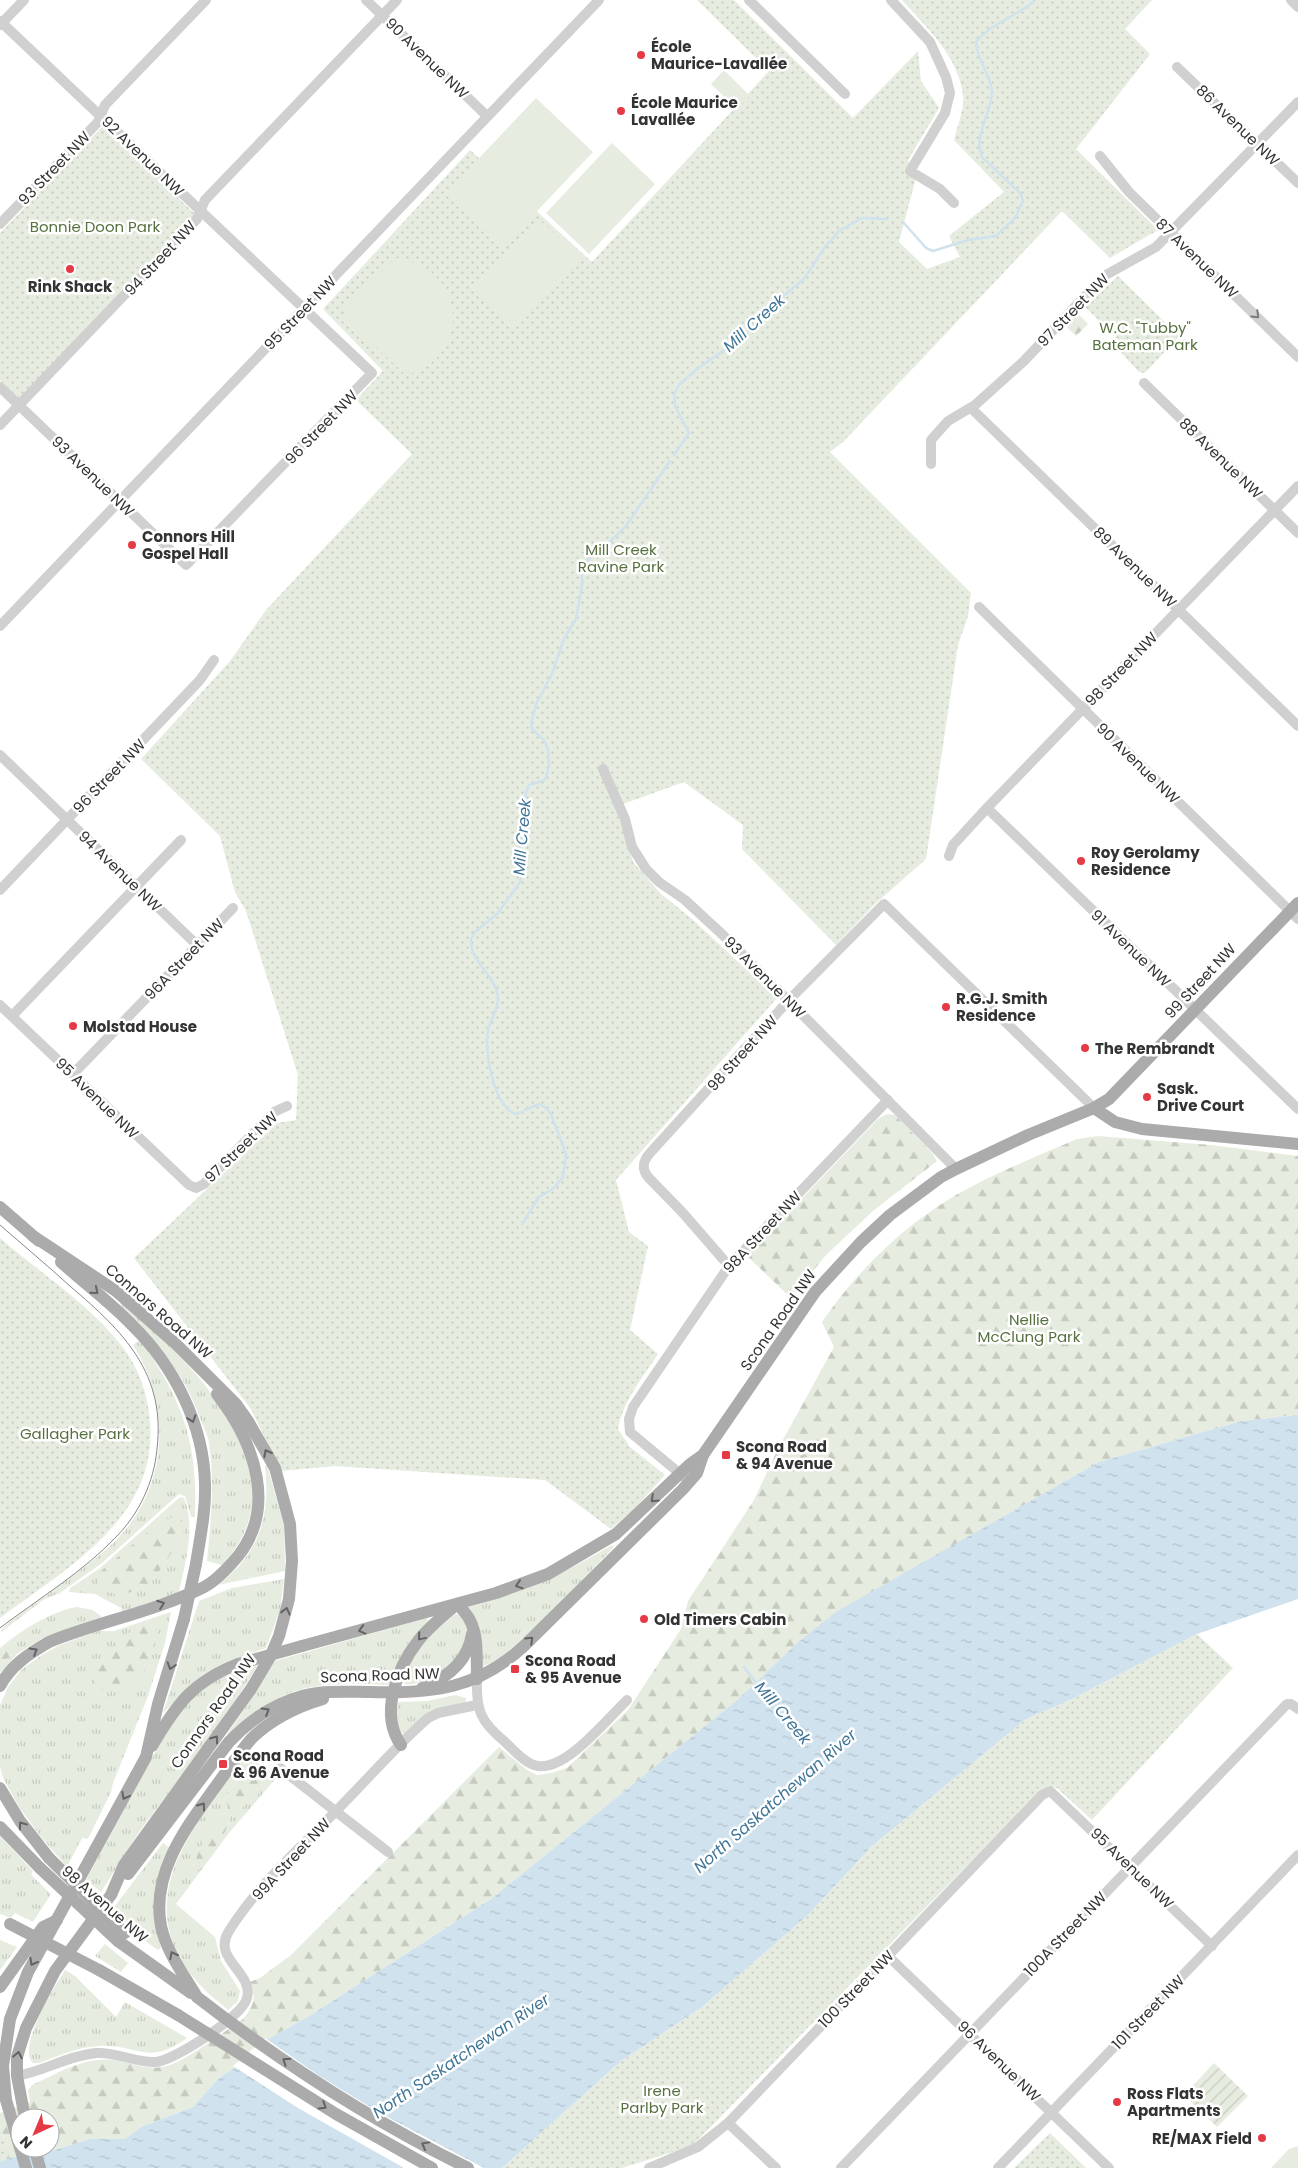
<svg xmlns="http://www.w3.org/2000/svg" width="1298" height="2168" font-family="Poppins,sans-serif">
  <defs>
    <pattern id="grass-tufts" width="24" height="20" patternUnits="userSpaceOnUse" patternTransform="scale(1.25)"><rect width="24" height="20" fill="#e6ecdf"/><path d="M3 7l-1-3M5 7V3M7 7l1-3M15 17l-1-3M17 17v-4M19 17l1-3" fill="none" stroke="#c6cbc0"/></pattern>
    <pattern id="forest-firs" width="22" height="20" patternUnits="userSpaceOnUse" patternTransform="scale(1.25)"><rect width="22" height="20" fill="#e6ecdf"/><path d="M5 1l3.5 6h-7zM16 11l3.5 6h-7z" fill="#c6cbc0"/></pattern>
    <pattern id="park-dots" width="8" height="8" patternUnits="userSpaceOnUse" patternTransform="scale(1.25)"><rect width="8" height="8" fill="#e6ecdf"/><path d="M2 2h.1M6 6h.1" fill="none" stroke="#c6cbc0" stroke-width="1.8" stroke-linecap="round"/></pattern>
    <pattern id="garden-furrows" width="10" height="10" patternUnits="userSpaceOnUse" patternTransform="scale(1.25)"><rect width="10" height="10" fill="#e6ecdf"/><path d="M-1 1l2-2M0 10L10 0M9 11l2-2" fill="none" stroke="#c6cbc0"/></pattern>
    <pattern id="water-ripples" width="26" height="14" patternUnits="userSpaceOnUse" patternTransform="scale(1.25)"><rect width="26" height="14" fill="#cfe2ee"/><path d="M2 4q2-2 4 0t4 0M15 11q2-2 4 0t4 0" fill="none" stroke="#b2c2cd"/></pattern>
  </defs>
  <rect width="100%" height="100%" fill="#fff"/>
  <g fill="url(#grass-tufts)" fill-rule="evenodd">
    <path d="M123 1301C190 1363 309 1472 222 1565L207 1561C211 1521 215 1483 209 1443 208 1435 203 1426 200 1418 184 1372 154 1338 120 1304Z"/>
    <path d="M140 1340C183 1400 198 1443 195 1517H191L185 1496 179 1494 102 1563 60 1593 43 1600 0 1633C4 1623 36 1603 47 1595 71 1576 100 1558 121 1535 169 1482 171 1404 133 1345Z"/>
    <path d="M267 1465 284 1525 285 1571 218 1585C259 1554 271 1516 265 1466Z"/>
    <path d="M180 1497 184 1498C196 1528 185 1563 179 1592L122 1612 121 1608 95 1594 69 1592 70 1588 99 1569Z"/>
    <path d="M612 1545 614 1547C592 1569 507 1664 482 1666L479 1625 469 1607C525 1591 562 1575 612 1545Z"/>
    <polygon points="284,1579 280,1610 266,1648 222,1664 202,1675 163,1713 199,1601 232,1588"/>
    <path d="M77 1607 93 1610 102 1617 41 1639 17 1654 0 1673V1665L15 1652 10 1643 0 1650V1648C22 1630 49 1612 77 1607Z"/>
    <polygon points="171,1612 165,1643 148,1696 113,1783 111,1792 88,1839 82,1838 67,1867 41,1837 19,1807 3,1778 0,1767 0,1705 8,1687 22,1669 42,1655 60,1645 98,1631 114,1631"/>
    <path d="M455 1614H459L469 1627C468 1633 468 1641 466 1646 456 1670 430 1682 406 1685L402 1681C415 1646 428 1637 455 1614Z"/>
    <path d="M427 1618 428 1622 392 1685C353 1684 310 1680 275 1700 258 1709 243 1724 228 1735L227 1734 258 1689 271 1662Z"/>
    <polygon points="258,1665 223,1720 139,1832 101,1892 86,1880 159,1745 184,1707 208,1685 225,1676"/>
    <polygon points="455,1695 466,1698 466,1704 432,1711 403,1735 395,1721 398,1702 427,1701"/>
    <path d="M246 1754 277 1777 229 1833 176 1904 215 1937 221 1961 240 1991 238 2001 228 2010C219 2002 208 1994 200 1985 124 1902 195 1825 246 1754ZM243 1768 258 1794 231 1816 225 1832 194 1868C195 1855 214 1819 226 1813L228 1808 225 1797 234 1786Z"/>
    <polygon points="0,1836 33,1871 31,1875 51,1894 33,1922 15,1913 11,1918 0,1914"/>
    <polygon points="163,1843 170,1848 156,1925 161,1948 158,1950 138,1936 111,1911"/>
    <polygon points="0,1940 17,1947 0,1970"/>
    <polygon points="105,1944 128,1963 121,1972 95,1956"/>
    <path d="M65 1970 75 1976 116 2017 125 2002 187 2038C146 2067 139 2044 99 2046 78 2047 58 2056 39 2063H33C16 2048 56 1984 65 1970Z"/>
  </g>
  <g fill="url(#forest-firs)" fill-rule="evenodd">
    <polygon points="1077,313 1088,324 1076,336 1065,325"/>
    <polygon points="887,1114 895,1115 932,1153 937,1161 873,1211 826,1255 791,1298 747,1256 878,1119"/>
    <path d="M1098 1136 1211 1145 1298 1156V1415L1241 1421 1099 1462 993 1523 796 1644 736 1701 491 1899 306 2018 268 2039 236 2067 219 2078 193 2107 141 2127 125 2139H90L48 2152 9 2158 0 2162V2139H4L0 2126V2113L30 2102 28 2090 32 2085C56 2074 85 2056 113 2060 132 2063 150 2072 170 2065 190 2058 223 2032 242 2020 249 2012 253 2006 254 1995L245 1984 260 1978 291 1955 499 1747 527 1770 537 1775 551 1773 567 1768 628 1710 681 1629 688 1601 754 1500 778 1449 834 1347 822 1322C857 1271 903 1226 956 1195 995 1173 1037 1156 1077 1139ZM20 2118H50V2148H20Z"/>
    <polygon points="174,1517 182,1520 184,1534 147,1589 116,1595 99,1587 98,1581 101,1571 161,1521"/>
    <path d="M147 1624 157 1630C156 1662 133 1701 96 1688L94 1677 122 1636Z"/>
    <polygon points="10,1643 16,1648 15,1652 0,1665 0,1650"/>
    <path d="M247 1767 261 1784 258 1794 231 1816 225 1832 202 1867 198 1870 194 1868C195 1854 214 1819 226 1813L228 1808 225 1797 234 1786 243 1768Z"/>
  </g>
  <g fill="url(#park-dots)">
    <path d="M697 0H734L853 118 918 51 921 81 939 108 908 160 916 178 899 242 927 269 960 257 949 236 1004 192 954 140C957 127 965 108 963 95 958 56 927 28 902 0H1152L1125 29 1150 54 1076 149 1158 230 1110 258 1062 211 844 441 830 452 971 593 968 616 958 645 926 859 876 903 836 945 742 849 743 825 684 782 623 804 624 831 633 862 660 893 692 919 777 998 616 1180 629 1232 648 1246 630 1330 658 1354C643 1377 623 1401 618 1429L630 1447 665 1475 635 1508 611 1529 545 1480 335 1466 281 1471 251 1409 134 1258 277 1123 296 1120 298 1075 246 911 235 892 220 836 141 759 230 661 266 610 412 454 356 400 383 371 323 309 470 150 592 262 769 71Z"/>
    <polygon points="103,126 195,214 19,399 0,380 0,233"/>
    <polygon points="1118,276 1179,336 1145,373 1139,372 1117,348 1122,343 1085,307"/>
    <path d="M0 1238C40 1273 88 1303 121 1345 139 1368 148 1394 150 1422 158 1519 66 1568 0 1618Z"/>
    <polygon points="1197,1634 1233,1668 1092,1820 1057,1788 1049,1786 1042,1789 692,2146 622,2168 502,2168 621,2061 702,2007 807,1916 871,1847 1026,1719 1070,1700"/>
    <polygon points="0,2126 9,2158 0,2162"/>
    <polygon points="1050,2133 1086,2168 1014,2168"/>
  </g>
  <polygon fill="url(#garden-furrows)" points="1214,2063 1248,2096 1217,2127 1184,2095"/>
  <g fill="#e6ecdf">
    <polygon points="724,70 750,96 737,109 711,84"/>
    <polygon points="536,98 593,152 502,248 445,194"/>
    <polygon points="612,143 655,184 589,254 546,213"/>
    <polygon points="540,220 581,259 514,328 474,288"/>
    <path d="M396 258C466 266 474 357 406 375L345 318 344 309Z"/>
    <polygon points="1298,2146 1298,2168 1271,2168 1289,2149"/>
  </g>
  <polygon fill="url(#water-ripples)" points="1298,1415 1298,1599 1197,1634 1070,1700 1026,1719 871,1847 807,1916 702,2007 621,2061 502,2168 0,2168 0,2162 9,2158 48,2152 90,2139 125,2139 141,2127 193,2107 219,2078 236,2067 268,2039 306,2018 491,1899 736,1701 796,1644 836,1612 1099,1462 1241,1421"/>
  <polygon fill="#fff" points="265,2038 318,2075 380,2113 484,2168 404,2168 298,2108 233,2066"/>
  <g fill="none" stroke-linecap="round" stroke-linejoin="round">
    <g stroke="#cfe2ee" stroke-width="2.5">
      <path d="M903 222 926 248 933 251 968 240 996 236 1015 218 1023 201 1021 194 982 157C973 135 991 115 992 93 992 75 976 60 976 42 992 22 1019 16 1035 0"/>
      <polyline points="674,455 689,433 675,406 674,395 679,385 697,369 743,337 775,303 804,279 825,247 839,231 862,218 886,219"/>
      <path d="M522 1112 515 1114C493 1104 484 1051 488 1030 491 1019 499 1008 498 996 494 973 470 963 471 939L475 932 498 913 520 882 522 874 520 843 526 793 529 785 545 780 549 767 548 750 544 740 532 729 531 723 536 704 552 674 564 639 576 619 582 585V564L598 553 626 526 670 461"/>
      <polyline points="522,1224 539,1197 554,1188 563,1177 566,1154 551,1114 546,1108 539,1104 525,1110"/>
      <polyline points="744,1667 757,1684"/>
    </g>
    <g stroke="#d0d0d0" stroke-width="10">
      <polyline points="366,0 487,116"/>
      <polyline points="749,0 845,94"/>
      <polyline points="891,0 930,42 946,77 950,93 945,113 910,171 940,189 954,203"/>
      <polyline points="1291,0 1298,7"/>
      <polyline points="0,21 372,373 186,565 0,387"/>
      <polyline points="0,25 24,0"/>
      <polyline points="1177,67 1298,183"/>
      <polyline points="1100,156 1129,192 1298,357"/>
      <polyline points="0,224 98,122 105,105 206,0"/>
      <polyline points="1144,383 1298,533"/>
      <polyline points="971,408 1298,726"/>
      <polyline points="0,425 197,219 205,200 397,0"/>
      <polyline points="931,464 931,440 948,421 975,405 1024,361 1104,276 1156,247 1298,102"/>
      <polyline points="979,607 1298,919"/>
      <polyline points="0,626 599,0"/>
      <polyline points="0,755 197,945"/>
      <polyline points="603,769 625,819 632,847 646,869 659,882 685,900 724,936 956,1169"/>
      <polyline points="987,808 1298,1109"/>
      <polyline points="949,856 953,845 987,808 1298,486"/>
      <polyline points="0,890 200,680 214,660"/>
      <polyline points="0,1005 189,1185 196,1188 204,1184 274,1112 287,1106"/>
      <polyline points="12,1016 181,840"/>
      <polyline points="73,1074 233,908"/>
      <path d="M729 1266 683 1213 648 1177C641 1168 643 1161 650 1153L789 1000 884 904 1094 1108"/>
      <polyline points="684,1477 630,1432 629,1419 633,1407 729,1266 888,1100"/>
      <path d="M477 1679C476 1710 480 1721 504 1741 513 1749 525 1764 538 1766 567 1770 607 1719 627 1700"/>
      <polyline points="280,1768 388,1852"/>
      <polyline points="888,1956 1109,2168"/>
      <path d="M17 2076C44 2071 70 2055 97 2053 117 2052 136 2063 156 2062 175 2060 243 2016 247 1998 254 1972 211 1959 229 1931 257 1886 298 1850 335 1812 366 1781 395 1747 428 1718L438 1713 477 1705"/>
      <polyline points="728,2123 776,2168"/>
      <polyline points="649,2168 698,2147 728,2123 1042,1795 1050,1791 1212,1946"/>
      <polyline points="841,2168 1287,1704 1291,1704 1298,1709"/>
      <polyline points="998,2168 1298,1855"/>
    </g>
    <g stroke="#ababab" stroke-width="12">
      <polyline points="1094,1108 1115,1122 1142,1129 1298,1144"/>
      <polyline points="0,1207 39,1241"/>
      <path d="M61 1262C84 1283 110 1302 132 1325 174 1366 204 1425 205 1484 206 1511 200 1538 196 1564"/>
      <polyline points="302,1646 496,1593 548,1574 616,1534 689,1465 703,1455 815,1292 861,1242 890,1215 941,1177 956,1169 1028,1135 1094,1108 1109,1099 1298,903"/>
      <path d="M0 1686C11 1665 30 1653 49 1642 98 1622 152 1612 200 1589 212 1584 223 1573 232 1563 280 1512 255 1443 217 1394"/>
      <path d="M422 1688C447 1678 468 1661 472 1634"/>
      <path d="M401 1745C379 1714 397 1668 418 1641 429 1627 443 1616 457 1604 481 1625 476 1649 477 1679"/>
      <path d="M152 1746C176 1705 193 1681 238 1664"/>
      <polyline points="0,1788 20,1821 49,1858"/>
      <polyline points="0,1827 40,1868"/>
      <path d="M128 1874 229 1742C249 1721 273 1704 302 1696 324 1690 348 1692 370 1692 432 1694 478 1689 525 1645L683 1489 697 1473 703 1455"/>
      <polyline points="118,1941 191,1993"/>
      <polyline points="99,1970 178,2015"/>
      <polyline points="0,1987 43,1927 57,1920"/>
      <path d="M197 1997C184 1975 166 1951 161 1926 151 1874 185 1829 213 1790 226 1773 238 1754 252 1738 273 1718 296 1707 323 1699"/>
      <polyline points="25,2118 17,2076 17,2057 26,2028 55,1971 111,1895 124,1865 251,1689 270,1657 279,1636 289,1599 292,1561 290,1524 275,1468 248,1421 236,1404 176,1344 116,1291 33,1236"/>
      <polyline points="34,2148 40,2168"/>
      <polyline points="26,2168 6,2100 3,2066 10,2019 28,1972 146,1757 158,1704 184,1619"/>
    </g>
    <path stroke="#888" stroke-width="1" d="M0 1225C24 1246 48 1266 71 1287 124 1332 166 1374 157 1449 154 1482 139 1514 116 1537 83 1572 38 1599 0 1628"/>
    <g stroke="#ababab" stroke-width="12">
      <polyline points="184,1619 196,1564"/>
      <polyline points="238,1664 302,1646"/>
      <polyline points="49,1858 125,1933"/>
      <polyline points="40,1868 118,1941"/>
      <polyline points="10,1924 99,1970"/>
      <path d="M197 1997C281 2062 372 2121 468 2168"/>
      <polyline points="178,2015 336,2114 432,2168"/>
    </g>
  </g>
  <defs><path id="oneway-chevron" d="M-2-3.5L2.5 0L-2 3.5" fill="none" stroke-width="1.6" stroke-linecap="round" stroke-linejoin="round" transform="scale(1.25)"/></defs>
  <use stroke="#7a7a7a" href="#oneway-chevron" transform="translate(1256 315) rotate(44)"/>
  <g stroke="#636363">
    <use href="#oneway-chevron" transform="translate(95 1291) rotate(40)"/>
    <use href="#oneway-chevron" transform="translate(192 1419) rotate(71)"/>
    <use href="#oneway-chevron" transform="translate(267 1453) rotate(-118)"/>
    <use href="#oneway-chevron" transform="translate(654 1499) rotate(137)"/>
    <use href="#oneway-chevron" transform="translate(519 1585) rotate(162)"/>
    <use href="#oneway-chevron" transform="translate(161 1604) rotate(-20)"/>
    <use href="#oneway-chevron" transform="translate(286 1611) rotate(-76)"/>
    <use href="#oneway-chevron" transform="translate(362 1630) rotate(165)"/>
    <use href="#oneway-chevron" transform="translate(421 1637) rotate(130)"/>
    <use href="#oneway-chevron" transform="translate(530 1640) rotate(-44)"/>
    <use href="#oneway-chevron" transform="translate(34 1651) rotate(-31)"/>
    <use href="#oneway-chevron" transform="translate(171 1666) rotate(108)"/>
    <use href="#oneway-chevron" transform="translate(266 1711) rotate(-31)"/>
    <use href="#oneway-chevron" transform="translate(215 1739) rotate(-54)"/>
    <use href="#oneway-chevron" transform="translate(125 1796) rotate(118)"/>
    <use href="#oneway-chevron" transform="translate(202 1806) rotate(-54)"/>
    <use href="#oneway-chevron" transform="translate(22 1825) rotate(-126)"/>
    <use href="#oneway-chevron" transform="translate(173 1955) rotate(-117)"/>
    <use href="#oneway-chevron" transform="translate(33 1962) rotate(119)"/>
    <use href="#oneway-chevron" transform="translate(18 2055) rotate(-79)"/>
    <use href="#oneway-chevron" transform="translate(286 2061) rotate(-146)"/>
    <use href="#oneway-chevron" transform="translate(323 2106) rotate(32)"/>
    <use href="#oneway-chevron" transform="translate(425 2145) rotate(-151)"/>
  </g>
  <g fill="#e63946" stroke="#fff" stroke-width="2">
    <circle cx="641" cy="55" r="5"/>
    <circle cx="621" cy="111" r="5"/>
    <circle cx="70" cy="269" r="5"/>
    <circle cx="132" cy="545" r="5"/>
    <circle cx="1081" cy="861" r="5"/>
    <circle cx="946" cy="1007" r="5"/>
    <circle cx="73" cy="1026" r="5"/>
    <circle cx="1085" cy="1048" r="5"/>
    <circle cx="1147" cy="1097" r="5"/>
    <rect x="721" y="1450" width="10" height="10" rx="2.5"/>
    <circle cx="644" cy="1619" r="5"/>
    <rect x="510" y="1664" width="10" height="10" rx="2.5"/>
    <rect x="218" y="1759" width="10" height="10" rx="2.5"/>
    <circle cx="1117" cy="2102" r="5"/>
    <circle cx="1262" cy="2138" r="5"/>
  </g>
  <g text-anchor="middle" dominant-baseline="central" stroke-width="5" stroke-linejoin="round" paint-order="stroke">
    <g font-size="15" font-weight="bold" fill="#333" stroke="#fff" text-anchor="start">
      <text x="651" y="46">École<tspan x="651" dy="17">Maurice-Lavallée</tspan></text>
      <text x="631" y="102">École Maurice<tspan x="631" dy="17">Lavallée</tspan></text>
      <text x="70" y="286" text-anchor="middle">Rink Shack</text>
      <text x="142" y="536">Connors Hill<tspan x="142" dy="17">Gospel Hall</tspan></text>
      <text x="1091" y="852">Roy Gerolamy<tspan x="1091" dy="17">Residence</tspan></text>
      <text x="956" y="998">R.G.J. Smith<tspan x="956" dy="17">Residence</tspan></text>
      <text x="83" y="1026">Molstad House</text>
      <text x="1095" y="1048">The Rembrandt</text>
      <text x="1157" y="1088">Sask.<tspan x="1157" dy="17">Drive Court</tspan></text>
      <text x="736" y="1446">Scona Road<tspan x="736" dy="17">&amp; 94 Avenue</tspan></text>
      <text x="654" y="1619">Old Timers Cabin</text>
      <text x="525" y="1660">Scona Road<tspan x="525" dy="17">&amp; 95 Avenue</tspan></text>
      <text x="233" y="1755">Scona Road<tspan x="233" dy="17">&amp; 96 Avenue</tspan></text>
      <text x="1127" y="2093">Ross Flats<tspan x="1127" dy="17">Apartments</tspan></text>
      <text x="1252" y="2138" text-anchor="end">RE/MAX Field</text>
    </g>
    <g font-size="15" fill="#333" stroke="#fff">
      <text transform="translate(427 58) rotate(44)">90 Avenue NW</text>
      <text transform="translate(1238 125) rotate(44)">86 Avenue NW</text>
      <text transform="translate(143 156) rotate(44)">92 Avenue NW</text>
      <text transform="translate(54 168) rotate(-46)">93 Street NW</text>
      <text transform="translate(160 258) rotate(-47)">94 Street NW</text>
      <text transform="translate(1197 258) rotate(44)">87 Avenue NW</text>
      <text transform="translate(1073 310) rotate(-46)">97 Street NW</text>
      <text transform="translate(300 313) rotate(-46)">95 Street NW</text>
      <text transform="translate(321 427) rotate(-46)">96 Street NW</text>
      <text transform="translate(1221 458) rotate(44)">88 Avenue NW</text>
      <text transform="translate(93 476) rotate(44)">93 Avenue NW</text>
      <text transform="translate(1135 567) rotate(44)">89 Avenue NW</text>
      <text transform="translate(1121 669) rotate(-46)">98 Street NW</text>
      <text transform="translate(1138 763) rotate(44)">90 Avenue NW</text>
      <text transform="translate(109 776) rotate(-46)">96 Street NW</text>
      <text transform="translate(120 871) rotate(44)">94 Avenue NW</text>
      <text transform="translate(1131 948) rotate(44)">91 Avenue NW</text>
      <text transform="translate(184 959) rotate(-46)">96A Street NW</text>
      <text transform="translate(765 977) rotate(45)">93 Avenue NW</text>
      <text transform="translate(1200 981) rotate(-47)">99 Street NW</text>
      <text transform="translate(742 1053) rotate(-48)">98 Street NW</text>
      <text transform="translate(97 1098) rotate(44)">95 Avenue NW</text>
      <text transform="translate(241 1147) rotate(-44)">97 Street NW</text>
      <text transform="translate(762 1232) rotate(-47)">98A Street NW</text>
      <text transform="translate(159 1311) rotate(41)">Connors Road NW</text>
      <text transform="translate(778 1320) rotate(-55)">Scona Road NW</text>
      <text transform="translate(380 1675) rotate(-2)">Scona Road NW</text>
      <text transform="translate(213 1711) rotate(-55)">Connors Road NW</text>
      <text transform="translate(291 1859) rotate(-47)">99A Street NW</text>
      <text transform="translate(1132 1868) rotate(44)">95 Avenue NW</text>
      <text transform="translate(105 1904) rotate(41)">98 Avenue NW</text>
      <text transform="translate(1065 1934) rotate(-46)">100A Street NW</text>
      <text transform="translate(856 1989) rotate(-46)">100 Street NW</text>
      <text transform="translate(1148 2012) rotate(-46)">101 Street NW</text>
      <text transform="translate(999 2061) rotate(44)">96 Avenue NW</text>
    </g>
    <g font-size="15" fill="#56703f" stroke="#fff">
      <text x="95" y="226">Bonnie Doon Park</text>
      <text x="1145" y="327">W.C. "Tubby"<tspan x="1145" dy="17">Bateman Park</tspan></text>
      <text x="621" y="549">Mill Creek<tspan x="621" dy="17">Ravine Park</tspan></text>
      <text x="1029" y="1319">Nellie<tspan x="1029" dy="17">McClung Park</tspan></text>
      <text x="75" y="1433">Gallagher Park</text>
      <text x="662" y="2090">Irene<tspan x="662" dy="17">Parlby Park</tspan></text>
    </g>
    <g font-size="16" font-style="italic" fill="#3f7597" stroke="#fff">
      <text transform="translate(754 323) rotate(-42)">Mill Creek</text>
      <text transform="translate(522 837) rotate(-85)">Mill Creek</text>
      <text transform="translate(783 1713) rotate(50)">Mill Creek</text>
      <text transform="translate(775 1801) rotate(-41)">North Saskatchewan River</text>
      <text transform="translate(461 2056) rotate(-34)">North Saskatchewan River</text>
    </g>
  </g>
  <g transform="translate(35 2133) rotate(224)"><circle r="24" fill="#ffffff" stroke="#adadad"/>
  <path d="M0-4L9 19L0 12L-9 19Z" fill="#e63946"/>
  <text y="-8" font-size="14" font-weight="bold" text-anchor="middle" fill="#333333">N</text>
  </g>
</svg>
